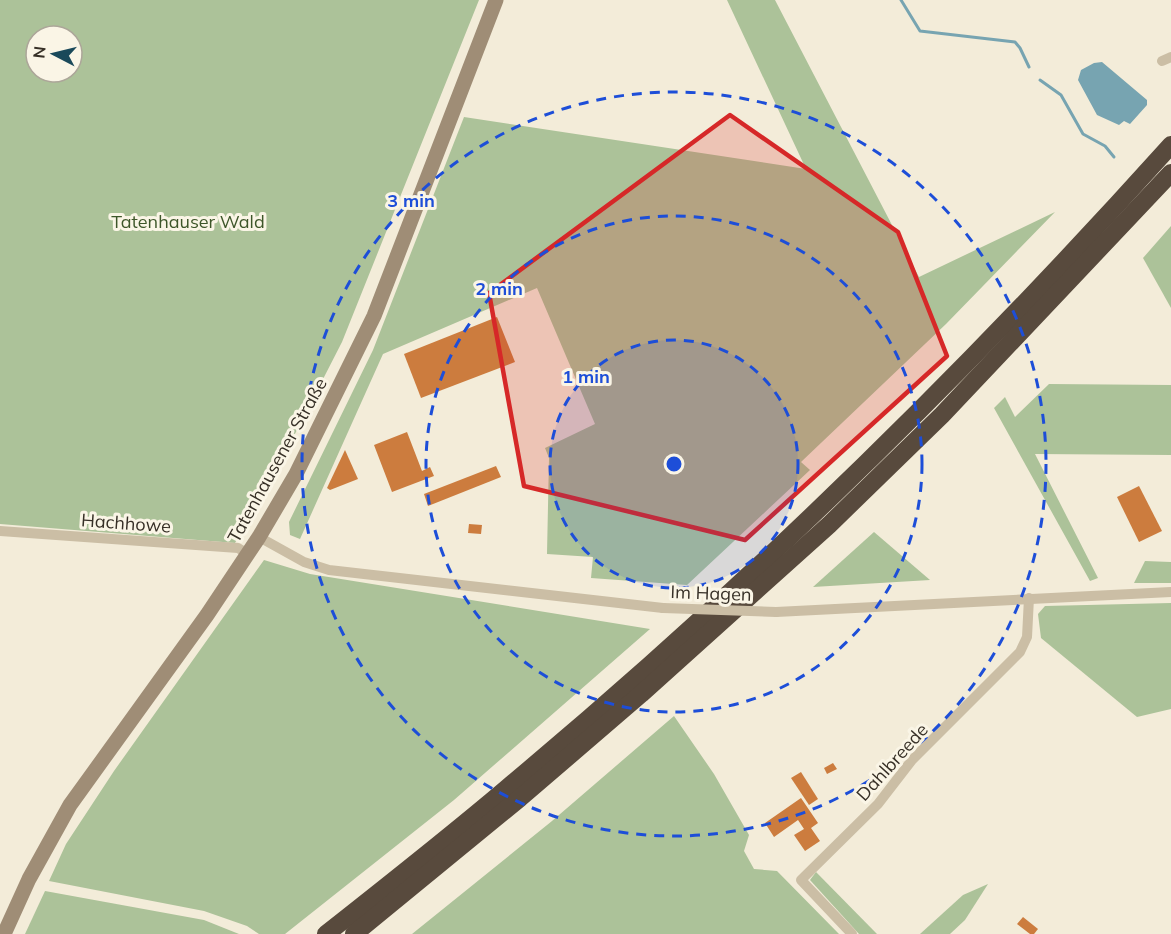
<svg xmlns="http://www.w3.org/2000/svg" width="1171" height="934" font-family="Mulish,sans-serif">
  <rect width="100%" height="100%" fill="#f3ecd9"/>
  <g fill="#acc299" fill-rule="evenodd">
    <path d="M0 0H479L342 342 278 467 235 543 0 524ZM36 36H72V72H36Z"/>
    <polygon points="727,0 775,0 919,277 1055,212 946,324 801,462 810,470 687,585 591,578 593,557 547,554 549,458 545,448 595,424 537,288 383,354 300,539 290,535 289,522 373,350 464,117 806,169"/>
    <polygon points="1171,226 1171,308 1143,258"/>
    <polygon points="1049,384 1171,385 1171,455 1035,454 1098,578 1090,581 994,408 1005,397 1015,417"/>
    <polygon points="874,532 930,580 813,587"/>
    <polygon points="264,560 310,574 650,629 454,800 285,934 259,934 247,926 204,911 49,881 66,844 114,771"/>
    <polygon points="1145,561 1171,562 1171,583 1134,583"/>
    <polygon points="1171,603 1171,709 1137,717 1041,638 1038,614 1045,606"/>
    <polygon points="674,716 714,774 749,835 744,851 754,869 777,871 839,934 412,934 552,821"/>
    <polygon points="816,872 877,934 859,934 810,880"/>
    <polygon points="988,884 965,920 950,934 920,934 963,895"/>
    <polygon points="45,891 204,920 239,934 25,934"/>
  </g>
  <polygon fill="#77a4b1" points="1102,62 1147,100 1147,105 1130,124 1124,121 1119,125 1097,115 1078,80 1081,70 1094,63"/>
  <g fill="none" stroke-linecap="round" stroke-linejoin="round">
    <g stroke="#77a4b1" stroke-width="3">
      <polyline points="901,0 920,31 1015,42 1020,48 1029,67"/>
      <polyline points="1040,80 1061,95 1083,134 1105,146 1114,157"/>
    </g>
  </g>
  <g fill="#cc7c3e">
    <polygon points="497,317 515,362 421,398 404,354"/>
    <polygon points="407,432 422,471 430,467 434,476 392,492 374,445"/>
    <polygon points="345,450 358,479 330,490 327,488"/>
    <polygon points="496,466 501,477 428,506 424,494"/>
    <polygon points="1139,486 1162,531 1139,542 1117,497"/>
    <polygon points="469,524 482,525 481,534 468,533"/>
    <polygon points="833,763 837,769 827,774 824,768"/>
    <polygon points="801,772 818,799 809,805 791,778"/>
    <polygon points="801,798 818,823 811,828 820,841 805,851 794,835 804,829 798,820 774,837 765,823"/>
    <polygon points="1023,917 1038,929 1034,934 1030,934 1017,924"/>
  </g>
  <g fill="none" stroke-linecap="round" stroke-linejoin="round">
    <g stroke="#cbbea5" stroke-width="10">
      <polyline points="1162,61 1171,57"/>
      <polyline points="0,531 238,548 248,554"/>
      <polyline points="259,537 304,562 329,570 663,608"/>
      <polyline points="776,612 1171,592"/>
      <polyline points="852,934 801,880 878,804 912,760 1020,652 1027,637 1029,598"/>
    </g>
    <polyline stroke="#9f8d76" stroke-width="15" points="4,934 29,879 70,805 207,615 259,537 296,474 374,316 496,0"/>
    <g stroke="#584a3d" stroke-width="18">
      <path d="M326 934C387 886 448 838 507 788 742 592 966 373 1171 145"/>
      <polyline points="354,934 520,798 641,694 829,525 942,415 1171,173"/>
    </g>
    <polyline stroke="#cbbea5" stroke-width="10" points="663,608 776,612"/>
  </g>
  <path fill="#d62828" fill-opacity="0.2" stroke="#d62828" stroke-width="4.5" stroke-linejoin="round" d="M730 115 898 232 947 356 745 540 524 486 489 293Z"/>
  <circle cx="674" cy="464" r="124" fill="#1d4ed8" fill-opacity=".12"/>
  <g fill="none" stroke="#1d4ed8" stroke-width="3" stroke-dasharray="10 8">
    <circle cx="674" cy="464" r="124"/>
    <circle cx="674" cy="464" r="248"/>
    <circle cx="674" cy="464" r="372"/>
  </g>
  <g text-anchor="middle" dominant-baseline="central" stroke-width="6" stroke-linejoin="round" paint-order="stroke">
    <g font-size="18" fill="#3d5629" stroke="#faf5e6">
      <text x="188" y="221">Tatenhauser Wald</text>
    </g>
    <g font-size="18" fill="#362f26" stroke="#faf5e6">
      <text transform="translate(277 460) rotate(-61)">Tatenhausener Straße</text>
      <text transform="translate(126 523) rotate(4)">Hachhowe</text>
      <text transform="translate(711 593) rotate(2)">Im Hagen</text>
      <text transform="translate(892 762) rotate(-48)">Dahlbreede</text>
    </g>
  </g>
  <circle cx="674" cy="464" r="9" fill="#1d4ed8" stroke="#faf5e6" stroke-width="3"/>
  <g font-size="18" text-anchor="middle" font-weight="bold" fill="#1d4ed8" stroke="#faf5e6" stroke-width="6" stroke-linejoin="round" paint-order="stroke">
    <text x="411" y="207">3 min</text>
    <text x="499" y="295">2 min</text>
    <text x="586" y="383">1 min</text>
  </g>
  <g transform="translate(54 54) rotate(277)"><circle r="28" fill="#faf5e6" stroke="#aca699" stroke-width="1.5"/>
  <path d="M0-4.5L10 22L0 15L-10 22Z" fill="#1a495a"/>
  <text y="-9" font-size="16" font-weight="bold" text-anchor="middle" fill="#362f26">N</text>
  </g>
</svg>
